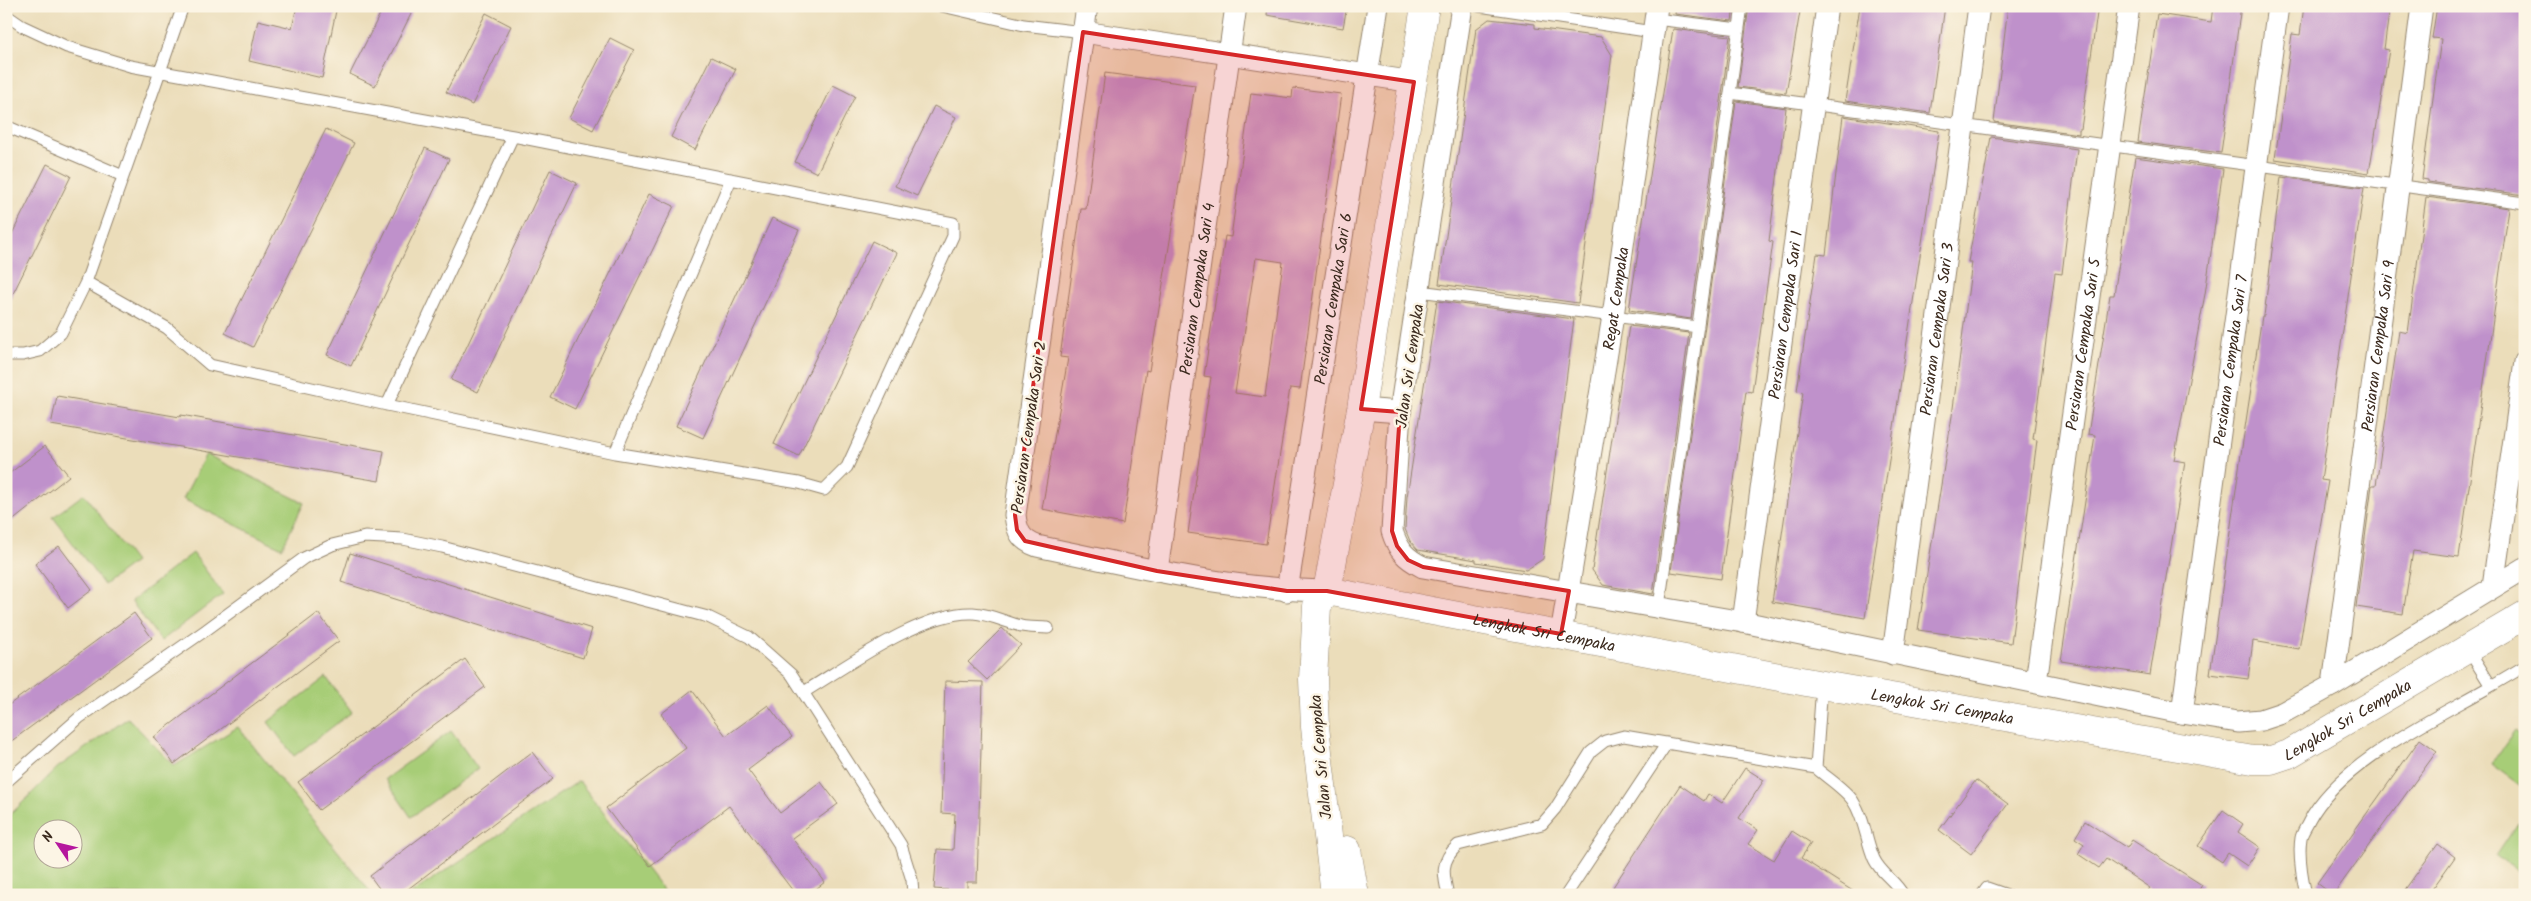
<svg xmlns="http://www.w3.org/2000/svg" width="2531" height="901" font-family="Kalam,sans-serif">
	<rect width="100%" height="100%" fill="#fcf5e5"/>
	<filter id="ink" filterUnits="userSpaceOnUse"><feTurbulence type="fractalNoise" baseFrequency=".02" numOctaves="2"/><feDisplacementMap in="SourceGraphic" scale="10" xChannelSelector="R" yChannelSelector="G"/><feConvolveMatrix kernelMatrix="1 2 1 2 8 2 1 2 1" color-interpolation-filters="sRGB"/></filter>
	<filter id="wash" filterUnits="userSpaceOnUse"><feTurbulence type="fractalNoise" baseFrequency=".0096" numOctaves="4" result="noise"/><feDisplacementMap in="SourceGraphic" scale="20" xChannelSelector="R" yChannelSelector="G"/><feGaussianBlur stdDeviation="1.12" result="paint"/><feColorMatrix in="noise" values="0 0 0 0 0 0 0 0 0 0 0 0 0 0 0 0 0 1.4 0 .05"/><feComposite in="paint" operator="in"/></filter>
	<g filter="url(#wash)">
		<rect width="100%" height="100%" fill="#ebddba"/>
		<path fill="#a7cd77" stroke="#717c4a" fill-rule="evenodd" d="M206 454 304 503 282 548 183 499Z
			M84 494 135 562 104 585 53 517Z
			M193 553 223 594 161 641 131 601Z
			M326 677 352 712 294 756 268 722Z
			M128 718 174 766 238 727 373 895H6V819L57 768ZM72 828V858H42V828Z
			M451 731 478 769 411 817 385 779Z
			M2515 731 2525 738V789L2491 764Z
			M579 781 667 895H409Z
			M2525 813V876L2496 856Z"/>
		<g id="blocks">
			<path fill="#bf91cb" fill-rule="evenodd" d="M297 6H337L322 78 249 61 258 20 292 28Z
				M384 6H415L375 86 350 74Z
				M1268 6H1347L1343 28 1267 15Z
				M1676 6H1734L1732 21 1675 14Z
				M1749 6H1801L1786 93 1738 87Z
				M1860 6H1945L1930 113 1845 101Z
				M2008 6H2098L2081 129H2079V134L1994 122Z
				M2213 6H2241L2221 153 2138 142 2157 14 2211 22Z
				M2304 6H2390L2384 49 2389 50 2369 173 2275 159 2292 34 2300 35Z
				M2437 6H2525V195L2428 182V180L2422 179 2441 39 2432 38Z
				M486 13 511 26 472 105 446 92Z
				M1489 19 1535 24V28L1601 37 1612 55 1578 303 1439 284 1476 29Z
				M1673 29 1730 36 1691 319 1629 310Z
				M610 38 634 50 593 130 569 118Z
				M711 57 736 69 695 150 671 137Z
				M1105 73 1195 85 1149 371 1146 370 1123 524 1042 509 1068 358 1060 357 1081 209H1086Z
				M833 85 855 96 817 173 795 162Z
				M1293 88 1341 94 1300 389 1290 388 1266 544 1188 533 1211 377 1204 376 1225 236 1231 237 1251 93 1292 98ZM1256 258 1283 262 1265 397 1235 393Z
				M1736 101 1786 108 1769 241 1773 242 1752 392 1746 391 1721 579 1671 572Z
				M934 106 956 117 917 196 895 186Z
				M1843 116 1939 131 1865 618 1772 602 1803 392 1797 391 1817 254 1826 255Z
				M326 129 354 143 253 347 225 333Z
				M1991 137 2077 149 2062 274 2055 273 2033 439 2037 440 2011 643 1918 630 1952 416 1972 262H1968Z
				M425 148 449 159 351 366 327 355Z
				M2135 157 2223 169 2205 294 2174 460 2185 462 2150 675 2061 661 2095 435 2088 434 2110 295H2114Z
				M47 164 71 176 6 308V246Z
				M550 170 577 183 478 392 451 380Z
				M2281 177 2364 188 2321 480 2328 481 2299 649 2253 641 2248 679 2210 674 2241 454 2262 316H2264Z
				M649 194 674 206 575 409 550 397Z
				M2426 197 2509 208 2459 557 2413 551 2403 614 2356 607 2372 485H2376L2399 331 2408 333Z
				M772 218 799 230 703 438 676 426Z
				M872 241 897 253 799 456 774 444Z
				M1437 301 1574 319 1543 559 1526 570 1476 562V560L1418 550 1410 541 1405 529 1407 497Z
				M1629 326 1689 333 1653 594 1603 585 1592 570Z
				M57 396 180 417 181 415 384 451 379 481 51 425Z
				M45 446 69 476 6 526V476Z
				M59 546 92 590 68 608 35 564Z
				M350 553 592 629 583 658 341 582Z
				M134 613 152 638 6 745V707Z
				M318 613 339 641 174 764 154 737Z
				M1002 628 1021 645 987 680 968 662Z
				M465 659 485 687 319 810 298 782Z
				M945 681 983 682 977 882H967V895H948V890L934 889 937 849 953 850 955 814 941 813Z
				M692 690 726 736 768 705 792 737 748 770 780 813 821 782 838 804 792 838 825 882 808 895H796L729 806 650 866 606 808 686 748 661 714Z
				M2420 739 2437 751 2333 895 2317 883Z
				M532 752 553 779 400 895H384L370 876Z
				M1745 768 1764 780 1739 818 1758 830 1748 844 1774 860 1792 831 1811 843 1801 858 1859 895H1624L1613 887 1680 785 1704 801 1708 794 1722 803Z
				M1976 780 2008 804 1971 854 1939 830Z
				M2223 810 2243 824 2238 832 2260 847 2247 866 2228 853 2222 862 2198 846Z
				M2085 821 2127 848 2132 840 2202 885 2196 895H2145L2150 888 2106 859 2099 868 2078 854 2084 844 2075 838Z
				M2438 844 2455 857 2428 895H2401Z"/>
		</g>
	</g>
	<g filter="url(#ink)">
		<use href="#blocks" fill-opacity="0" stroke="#93846c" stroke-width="1"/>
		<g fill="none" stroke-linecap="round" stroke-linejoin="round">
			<g stroke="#93846c" stroke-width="13">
				<path id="service" d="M942 6 1024 25 1083 32
					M1479 6 1653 32
					M6 15 22 26 67 47 130 66 513 136 953 223V236L847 467 824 490 799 483 615 453 387 405 210 365 167 328 86 282
					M1655 19 1739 29
					M1730 93 2525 203
					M6 126 123 176
					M1419 291 1698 327
					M6 355H23L40 351 61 333 86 282 183 6
					M387 405 513 136
					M615 453 731 179
					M1659 607 1742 6
					M1822 685 1816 768C1827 778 1845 789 1853 801 1865 819 1866 841 1874 859 1881 874 1896 881 1903 895
					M2491 686 2525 666
					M804 692C847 666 923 611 973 613 990 614 1005 622 1021 626 1029 628 1039 627 1048 628
					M6 782 79 718 206 630 304 558 332 545 365 537 403 539 442 547 708 617 749 637 792 675 901 845 912 880 913 895
					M1448 895C1443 874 1440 861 1458 845L1542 824 1555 809 1591 752 1605 741 1624 736 1816 768
					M1566 895 1667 743
					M1982 895 1987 888 2007 895
					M2306 895C2302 877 2298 856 2301 838 2302 832 2307 826 2309 821 2340 762 2434 719 2491 686L2468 649"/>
			</g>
			<g stroke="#93846c" stroke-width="23">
				<g id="minor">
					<path d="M1087 6 1015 515C1017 532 1021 540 1037 546 1132 566 1230 590 1327 591"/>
					<path d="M1462 6 1400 412 1392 531C1398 550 1405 558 1423 567L1743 622 2182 713 2238 722 2261 720 2282 713 2333 685 2525 568"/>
					<path d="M1083 32 1414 82"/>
					<path d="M1361 409 1400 412"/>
					<path id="s1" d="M1157 571 1236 6"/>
					<path d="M2493 586 2525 362"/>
					<path id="s2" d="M1287 591 1378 6"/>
					<path id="s3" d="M1743 622 1827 6"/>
					<path id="s4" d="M1561 634 1613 316 1657 6"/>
					<path id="s5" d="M1893 654 1979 6"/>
					<path id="s6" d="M2036 682 2129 6"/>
					<path id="s7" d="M2333 685 2422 6"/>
					<path id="s8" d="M2182 713 2278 6"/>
				</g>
			</g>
			<g stroke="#93846c" stroke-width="29">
				<g id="tertiary">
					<path id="s9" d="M1327 591 1822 685 2253 760H2271L2289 754 2525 615"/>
					<path d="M1347 850 1355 895"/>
					<path d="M1335 895 1315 727 1313 679 1317 606 1327 591 1361 409 1425 6"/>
				</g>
			</g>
			<use href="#service" stroke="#fff" stroke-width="11"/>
			<use href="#minor" stroke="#fff" stroke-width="21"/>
			<use href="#tertiary" stroke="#fff" stroke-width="28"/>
		</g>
	</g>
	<path fill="#d62828" fill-opacity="0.2" stroke="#d62828" stroke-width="4" stroke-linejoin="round" d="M1083 32 1414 82 1361 409 1400 412 1392 531 1397 546 1408 560 1423 567 1569 591 1561 634 1327 591H1287L1157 571 1025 541 1017 530 1015 515Z"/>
	<g text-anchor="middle" stroke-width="5" stroke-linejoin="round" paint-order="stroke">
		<g font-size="16" fill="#3b2a1e" stroke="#fcf5e5">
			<text dy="6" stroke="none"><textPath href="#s1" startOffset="285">Persiaran Cempaka Sari 4</textPath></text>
			<text dy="6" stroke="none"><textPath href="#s2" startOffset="296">Persiaran Cempaka Sari 6</textPath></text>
			<text dy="6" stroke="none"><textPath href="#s4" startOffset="340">Regat Cempaka</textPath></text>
			<text dy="6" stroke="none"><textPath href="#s3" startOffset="310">Persiaran Cempaka Sari 1</textPath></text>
			<text dy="6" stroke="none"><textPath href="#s5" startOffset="328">Persiaran Cempaka Sari 3</textPath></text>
			<text dy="6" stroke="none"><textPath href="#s6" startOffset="341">Persiaran Cempaka Sari 5</textPath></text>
			<text dy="6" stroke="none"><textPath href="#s7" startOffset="342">Persiaran Cempaka Sari 9</textPath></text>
			<text dy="6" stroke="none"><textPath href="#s8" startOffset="356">Persiaran Cempaka Sari 7</textPath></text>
			<text transform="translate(1409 366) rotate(-82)" y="6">Jalan Sri Cempaka</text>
			<text transform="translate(1028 427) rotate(-82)" y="6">Persiaran Cempaka Sari 2</text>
			<text dy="6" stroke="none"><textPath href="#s9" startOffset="221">Lengkok Sri Cempaka</textPath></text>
			<text dy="6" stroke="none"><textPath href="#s9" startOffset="626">Lengkok Sri Cempaka</textPath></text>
			<text dy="6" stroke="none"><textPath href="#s9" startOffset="1046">Lengkok Sri Cempaka</textPath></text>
			<text transform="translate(1320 757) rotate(-95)" y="6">Jalan Sri Cempaka</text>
		</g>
	</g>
	<rect width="2531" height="901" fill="none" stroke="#fcf5e5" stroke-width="25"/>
	<g transform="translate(58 844) rotate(305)"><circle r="24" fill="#fcf5e5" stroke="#afa495"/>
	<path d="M0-4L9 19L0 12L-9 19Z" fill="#b5179e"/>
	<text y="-8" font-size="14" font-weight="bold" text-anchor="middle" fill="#3b2a1e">N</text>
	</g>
</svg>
